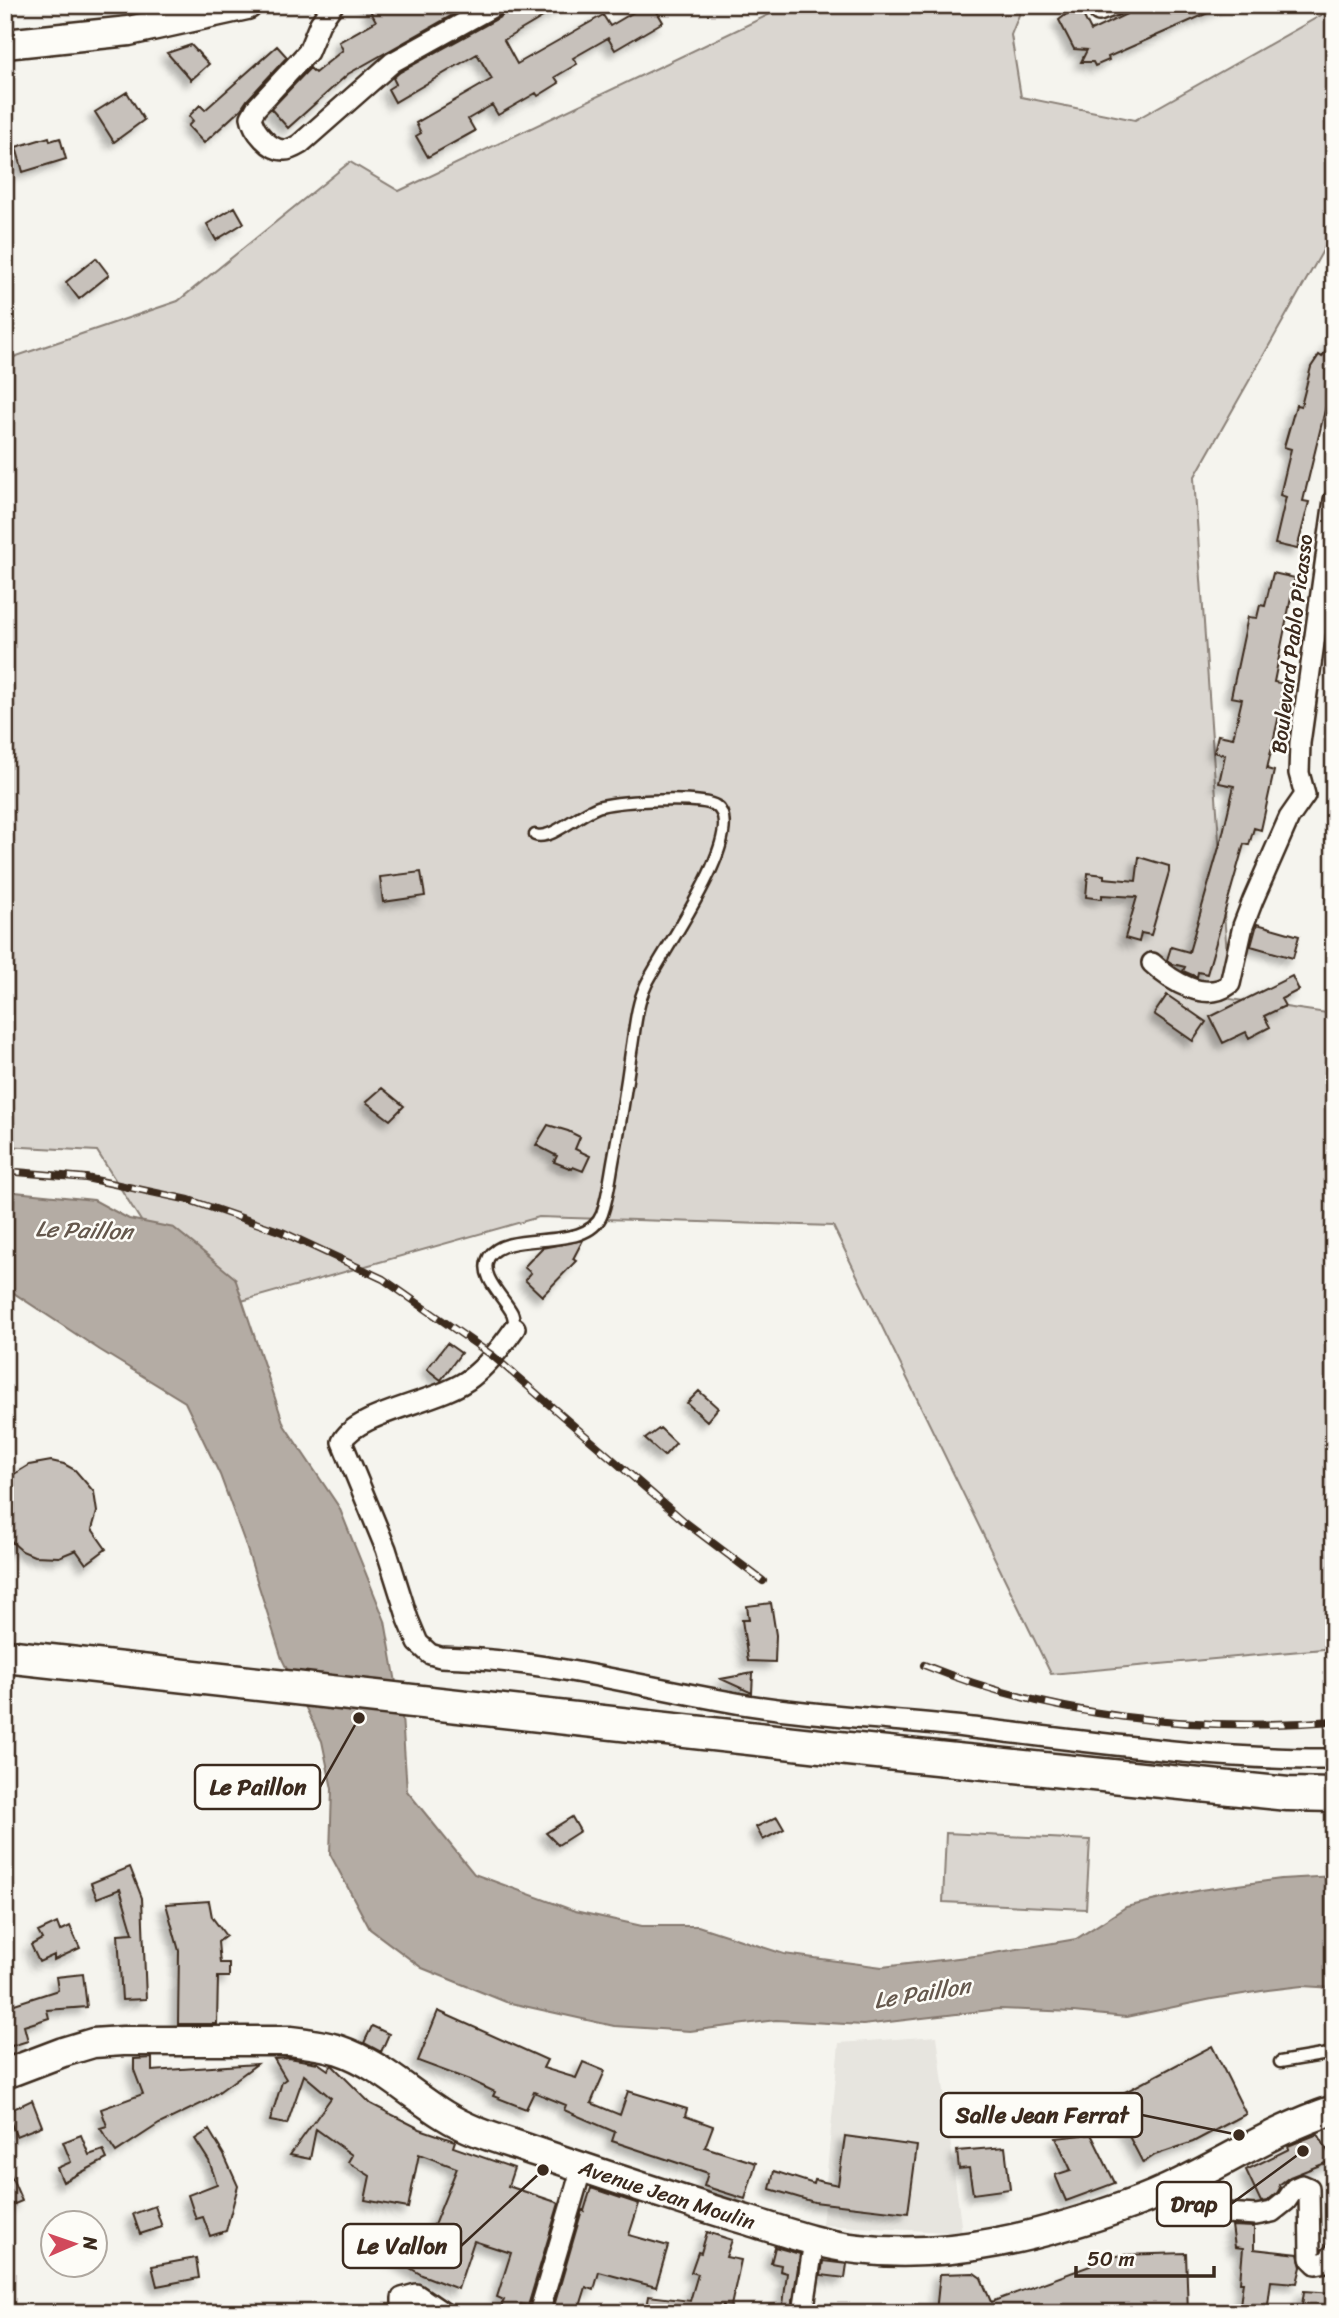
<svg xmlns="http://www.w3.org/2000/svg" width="1339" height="2318" font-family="Sriracha,sans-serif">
	<defs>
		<filter id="shadow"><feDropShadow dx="-6" dy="6" stdDeviation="3.5" flood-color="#0004"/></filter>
	</defs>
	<rect width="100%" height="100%" fill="#f5f4ee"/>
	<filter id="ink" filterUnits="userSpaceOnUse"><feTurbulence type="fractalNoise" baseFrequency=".0143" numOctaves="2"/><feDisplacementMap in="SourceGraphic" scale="14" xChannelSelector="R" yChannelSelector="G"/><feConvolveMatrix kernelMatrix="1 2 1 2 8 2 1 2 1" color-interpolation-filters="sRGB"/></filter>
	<g filter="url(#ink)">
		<path fill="#e7e5df" d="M937 2036 962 2233 822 2225 839 2043Z"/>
		<path fill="#dad6d0" stroke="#8a8077" stroke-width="2" d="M789 5H1023L1011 35 1021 97 1135 120 1334 8V231L1194 478 1230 999 1334 1014V1648L1051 1674 833 1226 539 1217 199 1313 97 1151 5 1146V360L178 301 350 162 399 191Z
			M946 1833 1090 1840 1086 1909 943 1902Z"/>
		<path fill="#b4aca4" stroke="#84786e" stroke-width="2" d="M5 1191 94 1200 129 1219 174 1228 235 1278 284 1425 339 1507 385 1621 402 1716 407 1791 474 1874 575 1911 642 1926H698L784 1954 882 1967 983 1955 1076 1939 1126 1907 1200 1890 1281 1879 1334 1876V1988L1302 1986 1268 1990 1212 1999 1126 2017 1073 2012 999 2009 863 2025 776 2020 690 2031 614 2026 506 2002 422 1968 370 1929 330 1854 332 1789 322 1741 282 1659 245 1543 220 1475 185 1402 100 1350 12 1292 5 1289Z"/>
		<path fill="#c7c1bb" stroke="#3b2a1e" stroke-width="2" filter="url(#shadow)" d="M367 5H406L410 11 420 5H470L348 74 288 128 271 109 310 68 315 73 343 50 339 42 376 21Z
			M508 5H563L504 40 517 64 603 15 610 26 646 5H653L663 22 615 50 608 38 573 58 577 64 555 77 559 83 538 96 536 93 498 115 492 105 468 119 475 131 428 157 416 136 421 133 416 123 492 79 477 54 395 102 388 89 396 84 393 78 400 72 502 16Z
			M1078 5 1091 31 1139 8 1140 10 1151 5H1226L1108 57 1109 60 1095 66 1093 62H1081L1087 50 1074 49 1059 20Z
			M191 45 209 64 191 80 167 53Z
			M277 46 287 57 247 100 241 109 204 143 188 126 193 121 189 116 200 105 205 110Z
			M127 92 144 120 114 142 95 112Z
			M49 137 50 141 60 138 66 159 23 172 16 147Z
			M235 207 244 223 216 240 207 224Z
			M96 258 109 275 79 299 66 282Z
			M1334 337V373L1303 501 1309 502 1297 549 1275 544 1286 497 1280 495 1291 449 1284 447 1296 405 1301 406 1311 367 1319 355 1322 357Z
			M1273 573 1295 578 1274 682 1286 684 1267 769 1274 771 1261 830 1254 828 1249 845 1244 844 1207 974 1198 972 1197 977 1183 971 1185 967 1173 964 1167 960 1171 947 1189 952 1222 837 1234 786 1219 783 1225 755 1214 752 1218 735 1233 738 1242 699 1231 697 1248 617 1257 618 1260 605 1265 606Z
			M1139 857 1169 866V872L1151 935 1141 933 1139 942 1125 938 1137 897 1102 895V899L1086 897 1088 873 1104 875V878L1136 881Z
			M421 872 425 896 383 902 380 877Z
			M1257 924 1299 936 1293 958 1251 946Z
			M1292 976 1299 990 1281 999 1285 1006 1264 1016 1270 1027 1249 1038 1246 1032 1223 1043 1210 1017Z
			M1167 995 1206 1022 1193 1041 1154 1014Z
			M382 1088 404 1106 390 1120 366 1102Z
			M548 1125 568 1131 580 1137 575 1149 590 1156 583 1171 573 1167 572 1169 554 1162 557 1156 536 1145Z
			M583 1240 573 1259 576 1261 542 1296 525 1280 531 1273 524 1267 542 1248Z
			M447 1343 461 1353 441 1380 427 1369Z
			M699 1391 718 1408 707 1421 687 1403Z
			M660 1428 676 1443 664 1456 645 1439Z
			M51 1461 64 1464 75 1470 94 1492 97 1512 92 1529 106 1549 86 1564 76 1550 59 1557 34 1556 22 1551 13 1543 5 1532V1487L11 1476 29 1465Z
			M771 1603 776 1635 775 1662 748 1661 742 1620H749L747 1606Z
			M753 1673 752 1693 721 1679Z
			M572 1817 580 1831 558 1845 546 1833Z
			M777 1817 784 1829 763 1840 756 1827Z
			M130 1867 142 1898 146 1999 122 2000 118 1934 133 1933 120 1889 97 1898 91 1883Z
			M209 1901 212 1917 226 1936 218 1942 220 1963H229V1977H218L217 2024H178L179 1951 166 1904Z
			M57 1923 60 1931 70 1926 80 1948 54 1960V1955L39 1962 31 1945 42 1939 38 1932Z
			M83 1974 87 2007 47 2010 49 2018 24 2026 28 2041 5 2048V2007L58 1990 56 1977Z
			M438 2011 547 2060 543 2068 576 2078 583 2062 605 2071 591 2103 620 2115 628 2091 687 2109 685 2116 713 2126 705 2147 756 2163 745 2199 704 2186 708 2173 612 2141 615 2132 564 2110 566 2105 534 2092 526 2109 493 2096 495 2092 472 2081 418 2061Z
			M372 2026 389 2034 381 2052 364 2043Z
			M1212 2046 1246 2114 1193 2142 1155 2155 1143 2163 1110 2100Z
			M152 2058V2071L257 2064 205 2102 159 2124 116 2152 100 2128 107 2126 101 2109 143 2094 134 2070V2059Z
			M289 2058 318 2063 328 2070 332 2065 371 2104 420 2129 455 2141 453 2147 514 2168 508 2186 559 2203 528 2306 521 2304 519 2313 501 2307 504 2300 497 2297 511 2253 474 2241 458 2289 422 2275 388 2255 402 2231 426 2245 457 2168 419 2154 408 2208 365 2200 370 2176 348 2162 352 2155 316 2129 310 2159 290 2155 331 2098 304 2075 287 2124 270 2121 282 2082 286 2079 274 2059Z
			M32 2100 42 2126 16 2136 7 2112Z
			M209 2130 224 2155 238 2186 226 2231 210 2236 203 2217 196 2219 188 2195 217 2184 209 2161 195 2139Z
			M1091 2134 1115 2183 1066 2201 1055 2175 1071 2170 1056 2138Z
			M1318 2134 1333 2160 1290 2177 1279 2185 1280 2188 1277 2193 1267 2201 1261 2202 1246 2170 1289 2149 1288 2146Z
			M81 2135 89 2155 103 2150 107 2159 63 2182 57 2168 71 2162 63 2142Z
			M845 2136 917 2146 908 2213 814 2202 770 2189 774 2171 814 2184 815 2180 838 2185Z
			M1005 2147 1010 2189 973 2194 969 2168 959 2169 957 2151Z
			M5 2162 22 2201 5 2208Z
			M591 2188 639 2204 629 2235 668 2246 656 2287 599 2272 594 2290 586 2287 578 2313H552L582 2210 584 2211Z
			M155 2206 162 2227 140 2234 133 2214Z
			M1232 2226 1254 2227V2249L1298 2254 1301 2267 1297 2283 1271 2281 1267 2313H1239L1243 2282H1240L1243 2248 1235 2247Z
			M707 2232 732 2240 726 2257 741 2260 731 2306 723 2305 722 2313H646L649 2296 690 2301 698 2274 691 2272 698 2252 701 2253Z
			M775 2247 800 2254 791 2313H782L787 2273 780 2271 781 2265 771 2263Z
			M1186 2253 1188 2313 936 2312 940 2274 974 2273 981 2278 991 2302 1120 2255Z
			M196 2258 199 2278 157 2286 152 2266Z
			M823 2261 847 2264 845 2278 821 2275Z
			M1304 2291 1334 2293V2313H1301Z"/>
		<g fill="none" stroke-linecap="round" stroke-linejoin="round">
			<g stroke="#3b2a1e" stroke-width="15">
				<path id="lane" d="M515 1328C514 1323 514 1317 512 1313 504 1297 478 1276 489 1257 507 1228 587 1254 602 1214 608 1197 610 1179 613 1162 620 1125 626 1089 631 1052 635 1029 636 1006 646 985 659 956 751 830 716 806 701 796 621 801 601 806 581 811 552 841 535 835
					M1280 2062 1334 2053"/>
			</g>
			<g stroke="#3b2a1e" stroke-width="24">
				<path id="street" d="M333 5 320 23 308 52 256 108 251 117C253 130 270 151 285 150 290 150 295 147 300 144L393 62 496 5
					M1099 11 1115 5
					M1152 963C1171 981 1205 1003 1230 984L1243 926 1253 900 1289 818 1305 795 1299 773 1300 743 1334 500
					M515 1328C503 1345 489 1364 472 1377 442 1402 355 1412 342 1442L386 1549 408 1619 418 1643 430 1654 440 1657C545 1659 645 1688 748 1705 820 1716 893 1719 964 1727 1087 1741 1210 1760 1334 1759
					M1195 2175 1211 2202 1226 2213 1256 2215 1272 2212 1286 2201 1295 2188 1302 2185 1309 2188 1310 2258 1316 2264 1326 2262 1334 2253
					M402 2313V2298L416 2294 444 2313
					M539 2313 582 2167
					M803 2313 814 2241"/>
			</g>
			<g stroke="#3b2a1e" stroke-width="33">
				<path id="secondary" d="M5 44 129 31 247 5
					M5 2074 63 2052 93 2043 123 2041H290C307 2043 323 2045 339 2050 378 2063 410 2094 444 2115 466 2129 491 2137 516 2145 594 2171 671 2198 750 2221 785 2232 821 2245 858 2249 950 2260 1045 2235 1131 2204 1202 2179 1262 2133 1334 2110"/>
			</g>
			<g stroke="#3b2a1e" stroke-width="37">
				<path id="primary" d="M5 1656 848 1749 1288 1794 1334 1795"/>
			</g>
			<use href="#lane" stroke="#fdfcf7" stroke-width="10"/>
			<use href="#street" stroke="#fdfcf7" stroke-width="19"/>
			<use href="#secondary" stroke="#fdfcf7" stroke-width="28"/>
			<use href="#primary" stroke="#fdfcf7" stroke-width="32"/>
			<g stroke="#3b2a1e" stroke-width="8">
				<path id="rail" d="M5 1171 86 1178 189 1200 282 1232 383 1279 493 1356 685 1522 763 1581
					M924 1665C1055 1718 1194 1732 1334 1721"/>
			</g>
			<use href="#rail" stroke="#fdfcf7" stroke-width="5" stroke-dasharray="16" stroke-linecap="butt"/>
		</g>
	</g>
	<g text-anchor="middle" stroke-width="5" stroke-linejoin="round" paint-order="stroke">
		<g font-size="21" fill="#3b2a1e" stroke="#fdfcf7">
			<text transform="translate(1292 644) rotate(-83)" y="7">Boulevard Pablo Picasso</text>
			<text transform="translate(667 2195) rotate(18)" y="7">Avenue Jean Moulin</text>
		</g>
		<g font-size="23" font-style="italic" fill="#65584d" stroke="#fdfcf7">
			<text transform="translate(84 1230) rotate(2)" y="8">Le Paillon</text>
			<text transform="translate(922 1993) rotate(-9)" y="8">Le Paillon</text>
		</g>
	</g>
	<path fill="none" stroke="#3b2a1e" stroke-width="2.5" d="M359 1718L320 1787M1239 2135L1142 2115M1303 2151L1231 2204M543 2170L461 2246"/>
	<g fill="#3b2a1e" stroke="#fdfcf7" stroke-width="2.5">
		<circle cx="359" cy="1718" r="7"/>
		<circle cx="1239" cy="2135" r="7"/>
		<circle cx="1303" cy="2151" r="7"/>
		<circle cx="543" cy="2170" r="7"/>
	</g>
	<g fill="#fdfcf7" stroke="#3b2a1e" stroke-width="2.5">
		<rect x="195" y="1765" width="125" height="44" rx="7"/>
		<rect x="941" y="2093" width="201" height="44" rx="7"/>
		<rect x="1157" y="2182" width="74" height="44" rx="7"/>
		<rect x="343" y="2224" width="118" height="44" rx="7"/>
	</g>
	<g font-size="23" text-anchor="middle" font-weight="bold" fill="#3b2a1e">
		<text x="258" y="1795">Le Paillon</text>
		<text x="1042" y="2123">Salle Jean Ferrat</text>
		<text x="1194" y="2212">Drap</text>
		<text x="402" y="2254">Le Vallon</text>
	</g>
	<rect width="1339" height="2318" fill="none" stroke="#fdfcf7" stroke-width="28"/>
	<rect x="14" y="14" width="1311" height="2290" fill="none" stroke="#3b2a1e" stroke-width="2.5" filter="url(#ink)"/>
	<g transform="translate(74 2244) rotate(88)"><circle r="33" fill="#fdfcf7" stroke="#afa8a0" stroke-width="2"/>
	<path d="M0-5L12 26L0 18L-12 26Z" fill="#d1495b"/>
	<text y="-10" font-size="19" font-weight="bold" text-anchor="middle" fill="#3b2a1e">N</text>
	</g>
	<path d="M1076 2266v10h138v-10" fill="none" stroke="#3b2a1e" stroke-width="3.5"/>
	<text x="1087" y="2266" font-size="21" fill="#3b2a1e" stroke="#fdfcf7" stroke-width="5" paint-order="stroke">50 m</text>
</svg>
